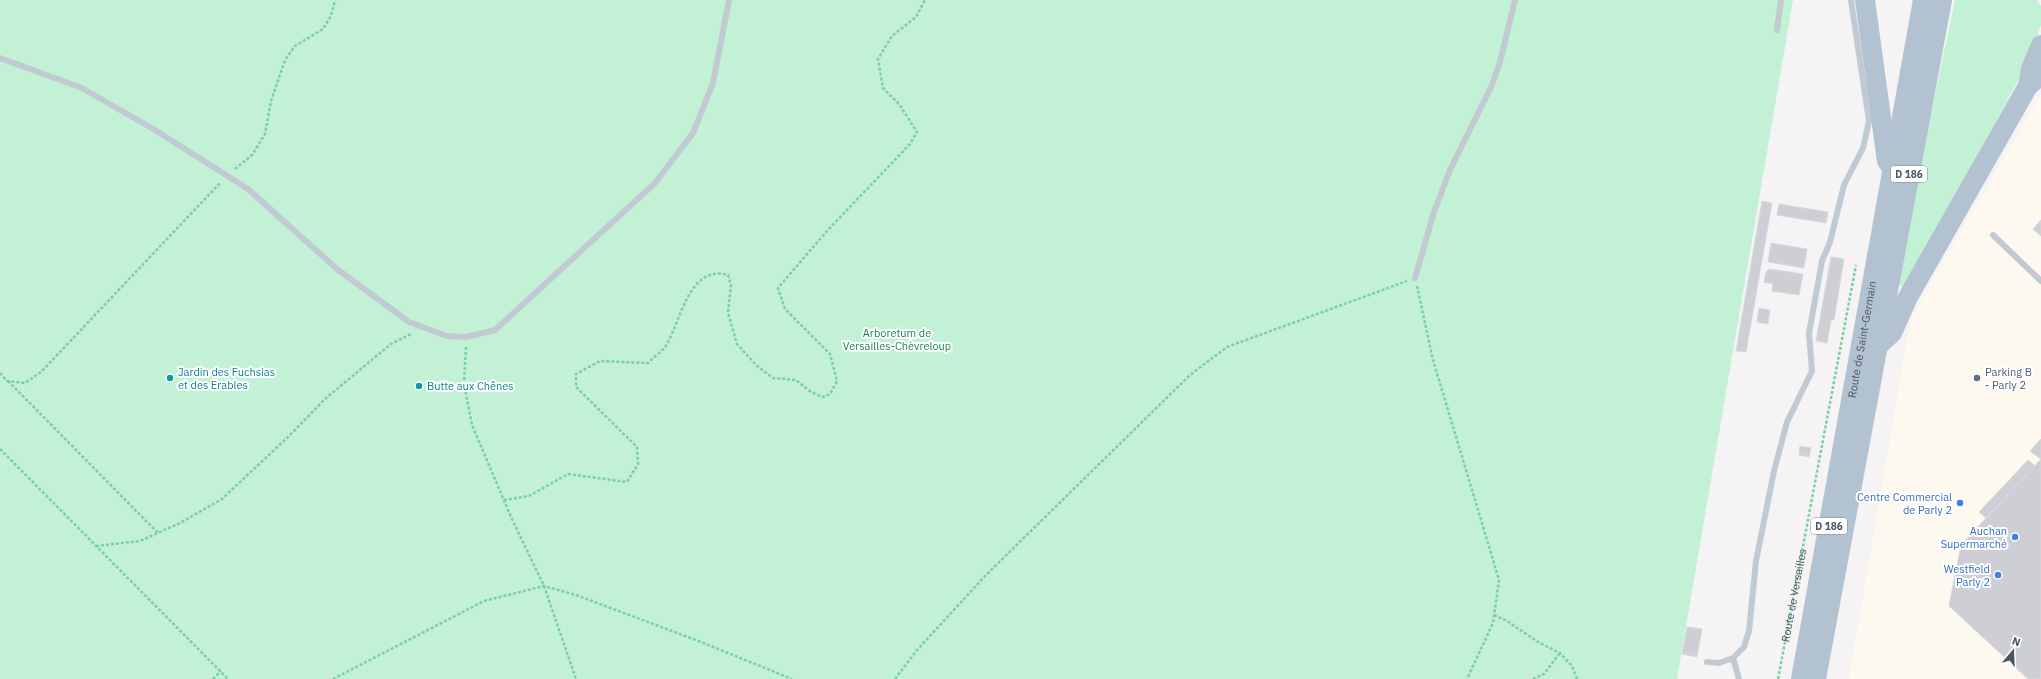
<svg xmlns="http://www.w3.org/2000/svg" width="2041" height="679" font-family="'IBM Plex Sans',sans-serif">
	<rect width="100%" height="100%" fill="#f5f3f3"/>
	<path fill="#fdf9ef" d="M2041 94V679H1849L1909 327 1914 312Z"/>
	<path fill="#c3f1d5" d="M0 0H1793L1677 679H0Z
		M1955 0H2037L2041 6V25L2026 66 1906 288 1895 284Z"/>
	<path fill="#cdcfd5" stroke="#d7d9de" d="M1762 201 1772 203 1746 352 1736 351Z
		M1779 204 1828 212 1826 223 1777 215Z
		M2041 220V236L2033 229Z
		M1771 243 1807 249 1804 268 1768 262Z
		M1831 257 1844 259 1834 320H1831L1827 343 1816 341Z
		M1769 269 1803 274 1799 295 1772 291 1773 284 1764 282 1766 272Z
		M1759 308 1770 310 1768 324 1757 322Z
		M2041 439V459L2030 451Z
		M1800 446 1811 448 1809 457 1799 455Z
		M2041 459V679H2028L1949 606 1961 545Z
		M2028 460 2035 466 1986 518 1979 512Z
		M1687 627 1702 629 1697 657 1682 654Z"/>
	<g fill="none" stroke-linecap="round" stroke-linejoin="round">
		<g stroke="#7ad0a6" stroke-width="2.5" stroke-dasharray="3 2" stroke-linecap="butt">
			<path d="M235 169 252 155 265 134 271 101 285 60 295 46 323 29 331 16 335 0"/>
			<path d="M1417 286 1433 360 1499 580 1493 623 1467 679"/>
			<path d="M466 347 464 384 472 425 511 517 544 586 576 679"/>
			<path d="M0 373 7 381 25 383 41 372 221 182"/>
			<path d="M8 381 158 533"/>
			<path d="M0 449 228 679"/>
			<path d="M504 500 529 496 568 474 627 482 638 464 637 447 576 387V374L600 361 648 363C654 357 663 351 667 344 681 319 690 264 728 275L731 285 728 313 737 344 756 365 773 378 796 380 811 392 823 397 830 394 837 381 830 354 785 309 778 288 826 232 910 144 917 132 899 104 883 88 878 59 892 36 916 17 925 0"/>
			<path d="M96 546 140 541 180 523 222 499 289 436 326 398 391 344 411 334"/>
			<path d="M1494 615 1507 621 1538 642 1560 653 1572 666 1577 679"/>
			<path d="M213 679 221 671"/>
			<path d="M333 679 484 601 544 586 576 595 701 642 792 679"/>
			<path d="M895 679 917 650 986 575 1190 375 1227 347 1407 281"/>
			<path d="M1533 679 1544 674 1560 653"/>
			<path id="s1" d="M1778 679 1856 265"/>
		</g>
		<path stroke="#c1cad2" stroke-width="6" d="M1777 30 1781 0
			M0 58 82 88 155 130 248 189 337 269 409 322 447 336 466 337 495 330 655 183 693 133 713 83 729 0
			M1993 235 2041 281
			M1415 278 1434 212 1450 170 1492 85 1500 62 1515 0
			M1733 658 1739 679
			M1707 662 1719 663 1733 658 1744 647 1749 631 1756 561 1774 471 1787 422 1812 371 1809 333 1822 261 1830 242 1844 185 1863 148 1869 121 1851 0"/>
		<g stroke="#b3c2d1" stroke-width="20">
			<path d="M1865 0 1887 161 1890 165"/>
			<path d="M2028 86 2031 69 2041 45"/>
			<path d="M1878 346 1892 333 1908 297 2028 86 2041 75"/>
			<path id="s2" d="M1801 679 1923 0"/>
			<path d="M1816 679 1942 0"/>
		</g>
	</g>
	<g fill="#0f9aa8" stroke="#fff" stroke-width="1.5">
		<circle cx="170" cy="378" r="4"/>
		<circle cx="419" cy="386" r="4"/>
	</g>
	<circle fill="#5c6f8a" stroke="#fff" stroke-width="1.5" cx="1977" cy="378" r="4"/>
	<g fill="#3f7fe0" stroke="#fff" stroke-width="1.5">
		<circle cx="1960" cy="503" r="4"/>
		<circle cx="2015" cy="537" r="4"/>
		<circle cx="1998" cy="575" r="4"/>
	</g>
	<g text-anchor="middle" stroke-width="4" stroke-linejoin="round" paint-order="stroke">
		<g fill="#fff" stroke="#808990" stroke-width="1">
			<rect x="1891" y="166" width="36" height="16" rx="3"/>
			<rect x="1811" y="518" width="36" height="16" rx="3"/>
		</g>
		<g font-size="10" font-weight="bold" fill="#4a5661">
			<text x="1909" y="178">D 186</text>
			<text x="1829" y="530">D 186</text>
		</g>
		<g font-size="11" fill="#17864f" stroke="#fff">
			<text x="897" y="337">Arboretum de<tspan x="897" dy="13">Versailles-Chèvreloup</tspan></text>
		</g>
		<g font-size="11" fill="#4a5661" stroke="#fff">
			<text dy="4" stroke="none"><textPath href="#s2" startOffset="345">Route de Saint-Germain</textPath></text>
			<text dy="4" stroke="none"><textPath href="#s1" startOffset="85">Route de Versailles</textPath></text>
		</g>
		<g font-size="11" fill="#0d838f" stroke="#fff" text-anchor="start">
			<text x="178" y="376">Jardin des Fuchsias<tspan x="178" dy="13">et des Erables</tspan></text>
			<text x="427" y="390">Butte aux Chênes</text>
		</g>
		<g font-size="11" fill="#4e5e75" stroke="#fff" text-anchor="start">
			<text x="1985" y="376">Parking B<tspan x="1985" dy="13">- Parly 2</tspan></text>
		</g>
		<g font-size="11" fill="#366cbe" stroke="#fff" text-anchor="end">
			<text x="1952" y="501">Centre Commercial<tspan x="1952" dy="13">de Parly 2</tspan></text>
			<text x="2007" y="535">Auchan<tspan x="2007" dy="13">Supermarché</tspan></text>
			<text x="1990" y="573">Westfield<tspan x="1990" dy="13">Parly 2</tspan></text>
		</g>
	</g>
	<g transform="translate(2013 651) rotate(19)" stroke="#ffffff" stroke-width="3" paint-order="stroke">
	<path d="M0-3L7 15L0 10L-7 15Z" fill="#4a5661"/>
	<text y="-6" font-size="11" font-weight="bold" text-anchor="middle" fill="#4a5661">N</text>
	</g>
</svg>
